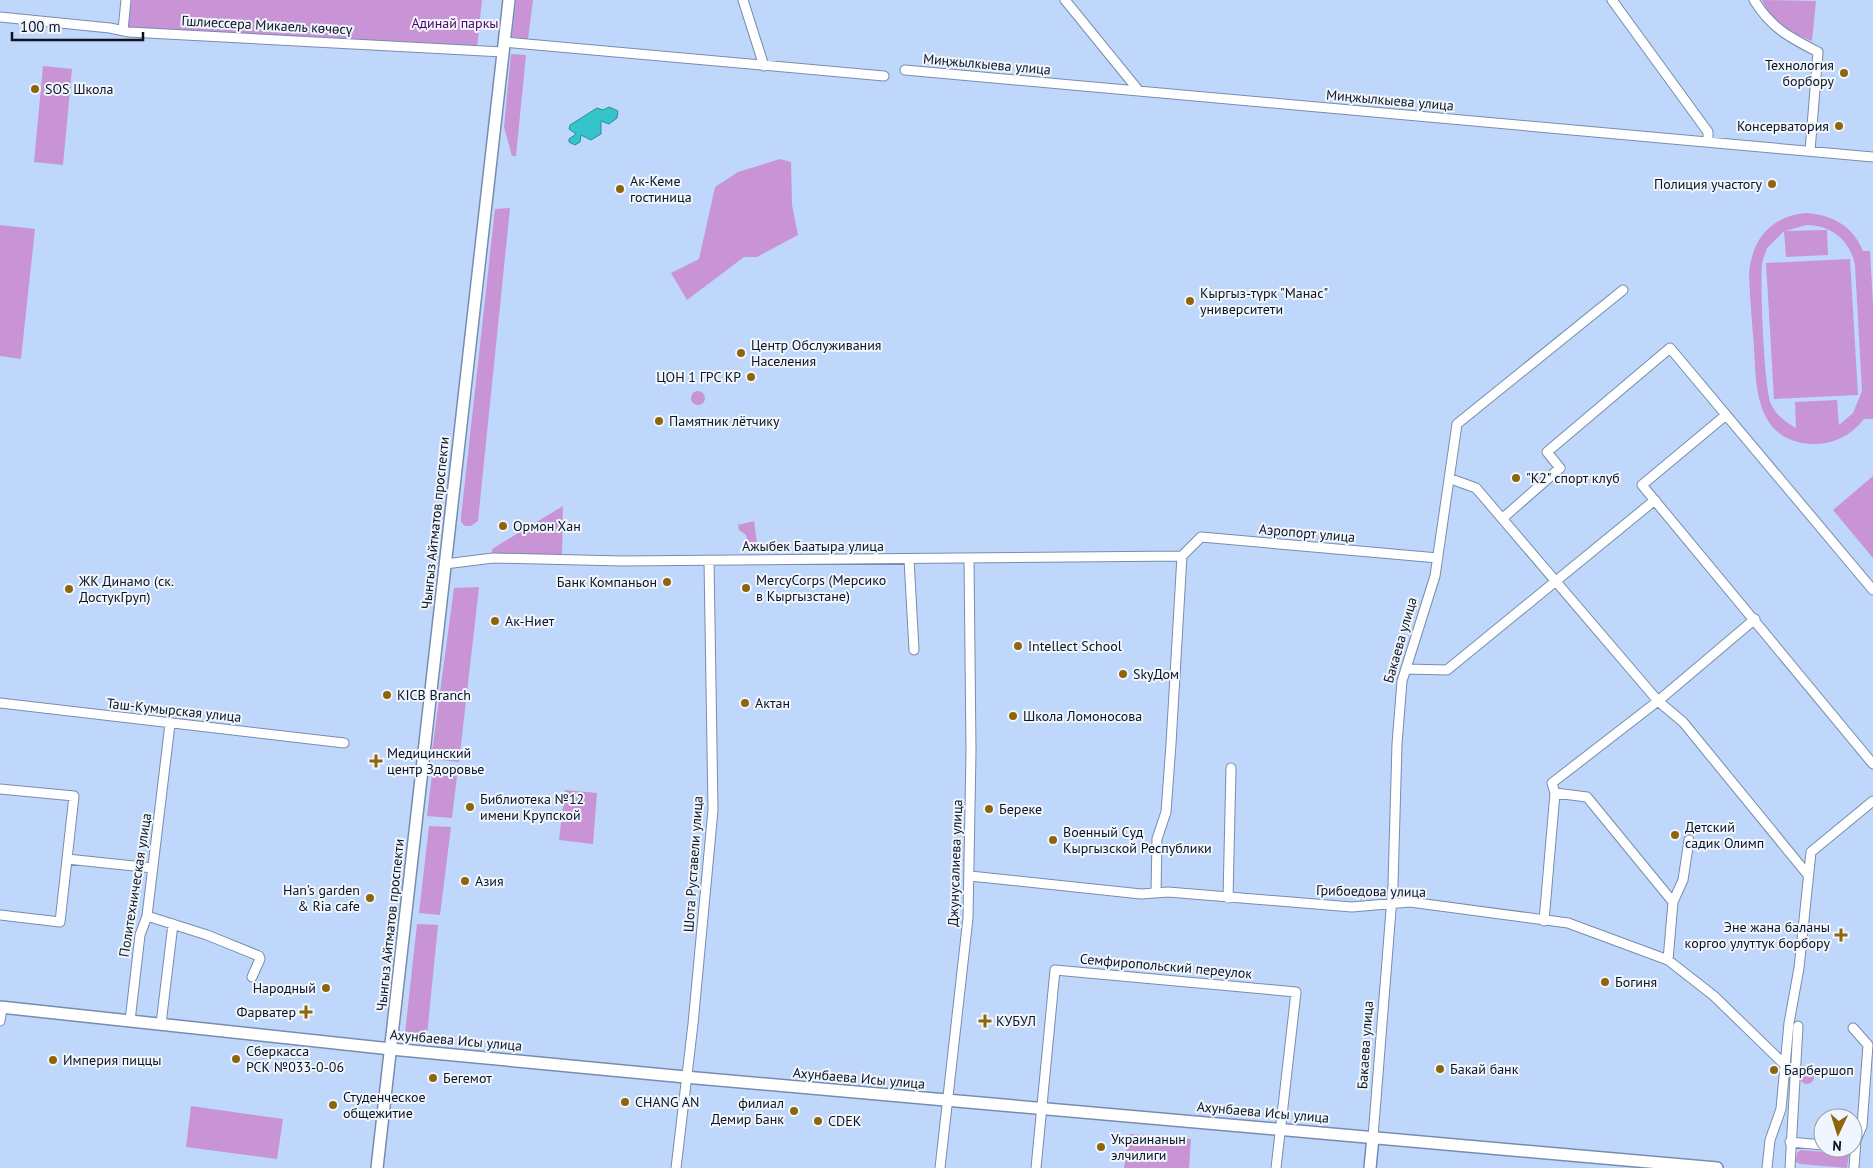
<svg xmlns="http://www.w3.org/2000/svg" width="1873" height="1168" font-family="'PT Sans',sans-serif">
	<rect width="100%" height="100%" fill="#bfd7fb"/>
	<path fill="#c894d6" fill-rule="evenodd" d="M128 0H482L477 48 127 28Z
		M516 0H533L528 39 512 37Z
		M1762 0 1816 1 1812 41C1789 32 1772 23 1762 0Z
		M511 54 526 55 516 156H512L504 127Z
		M43 66 72 69 63 165 34 162Z
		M780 159 791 162 792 205 798 235 757 257H744L687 300 671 273 699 259 715 187 738 172Z
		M510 208 478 521 471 526H465L461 522V517L495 209Z
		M1806 213C1833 215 1853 226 1863 251H1870L1873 304V419H1864C1851 436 1832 445 1811 444 1756 440 1756 389 1754 347 1752 323 1750 299 1749 275 1751 240 1771 216 1806 213ZM1806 225C1831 225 1850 240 1855 265L1862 391 1853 413 1839 425 1837 400 1795 402 1796 428C1785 422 1776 415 1771 404 1764 387 1760 284 1762 263L1767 248 1784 231 1786 257 1828 255 1827 230 1785 231Z
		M0 225 35 229 21 359 0 356Z
		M1850 259 1858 395 1774 399 1766 263Z
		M691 398a7 7 0 1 1 14 0a7 7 0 1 1-14 0Z
		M1873 476V558L1833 510Z
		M563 506 562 556 492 555V549Z
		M754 521 757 543 750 544 745 534 739 530 738 525Z
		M479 587 459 762 431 759 454 588Z
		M432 774 457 776 452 818 427 816Z
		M565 790 597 793 593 844 559 840Z
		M429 826 451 827 440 915 419 913Z
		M417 924 438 925 427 1035 405 1033Z
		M1800 1077a7 7 0 1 1 14 0a7 7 0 1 1-14 0Z
		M191 1106 283 1119 277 1159 186 1147Z
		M1129 1134 1191 1139 1189 1168H1124Z
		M1801 1150 1849 1154 1847 1168 1800 1164 1796 1162 1797 1153Z"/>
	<path fill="#34c4c9" stroke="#288f96" d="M609 107 618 111 617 118 609 124 601 121V134L591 140 581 135 580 142 575 145 569 142V139L576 134 569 129 570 125 597 108 603 110Z"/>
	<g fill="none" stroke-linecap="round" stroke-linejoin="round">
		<g stroke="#778daf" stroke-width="11">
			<path id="minor" d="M743 0 764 66
				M1065 0 1139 91
				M1612 0 1708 132V142
				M1754 0C1771 28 1789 37 1818 52L1810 151
				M0 17 110 28 129 32 503 52
				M123 30 126 0
				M504 42 884 76
				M905 70 1873 157
				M1726 415 1642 485 1873 764
				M1451 479 1476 488 1658 701 1683 722 1808 875
				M1503 518 1560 468 1547 452 1670 348 1873 590
				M1182 556 1201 537 1438 558
				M909 559 914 650
				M445 564 493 558 622 561 1182 556
				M1406 669 1447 670 1655 500
				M0 703 344 743
				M0 789 74 796 67 859 153 868
				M1555 793 1587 797 1673 902 1668 960
				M970 876 1141 894 1168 892 1352 907 1410 902 1568 923 1668 960 1714 996 1785 1065
				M1156 893 1157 839 1166 812 1171 744 1182 556
				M1228 898 1231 768
				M1673 902 1683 880 1689 840
				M0 915 60 922 67 859
				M147 916 207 935 259 956 260 959 252 977
				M1544 921 1555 793 1552 783 1658 701 1755 619
				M0 1021 2 1008
				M130 1021 140 935 147 916 170 724
				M161 1024 173 924
				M1853 1028 1868 1045 1862 1126 1856 1140 1854 1168
				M1373 1137 1393 885 1397 744 1402 681 1435 576 1457 424 1623 290
				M1790 1142 1823 1145
				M676 1168 693 1024 713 810 709 560
				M940 1168 968 918 971 751 969 558
				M1036 1168 1055 970 1296 992 1276 1168
				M1767 1168 1770 1140 1781 1109 1789 1023 1799 968 1811 852 1873 801
				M1790 1168 1798 1026"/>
		</g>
		<g stroke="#778daf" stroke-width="14">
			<path id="major" d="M0 1007 391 1049 696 1078 1717 1168
				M377 1168 509 0
				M1370 1168 1373 1137"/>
		</g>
		<use href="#minor" stroke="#fff" stroke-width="9"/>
		<use href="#major" stroke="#fff" stroke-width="11"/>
	</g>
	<g fill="#8f650c" stroke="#f1f6fe" stroke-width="2">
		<circle cx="1844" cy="73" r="5"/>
		<circle cx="35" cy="89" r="5"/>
		<circle cx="1839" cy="126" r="5"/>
		<circle cx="1772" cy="184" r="5"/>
		<circle cx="620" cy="189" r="5"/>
		<circle cx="1190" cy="301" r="5"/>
		<circle cx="741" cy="353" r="5"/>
		<circle cx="751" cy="377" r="5"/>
		<circle cx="659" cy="421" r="5"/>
		<circle cx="1516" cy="478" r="5"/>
		<circle cx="503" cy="526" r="5"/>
		<circle cx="667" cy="582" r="5"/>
		<circle cx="746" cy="588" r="5"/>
		<circle cx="69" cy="589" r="5"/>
		<circle cx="495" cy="621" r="5"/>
		<circle cx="1018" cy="646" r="5"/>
		<circle cx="1123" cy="674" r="5"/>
		<circle cx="387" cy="695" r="5"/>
		<circle cx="745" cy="703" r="5"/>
		<circle cx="1013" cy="716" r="5"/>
		<path d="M373.5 753.5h5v5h5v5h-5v5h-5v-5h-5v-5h5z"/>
		<circle cx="470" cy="807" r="5"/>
		<circle cx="989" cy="809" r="5"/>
		<circle cx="1675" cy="835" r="5"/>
		<circle cx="1053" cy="840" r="5"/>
		<circle cx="465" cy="881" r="5"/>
		<circle cx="370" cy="898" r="5"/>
		<path d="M1838.5 927.5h5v5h5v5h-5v5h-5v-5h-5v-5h5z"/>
		<circle cx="1605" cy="982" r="5"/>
		<circle cx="326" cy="988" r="5"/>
		<path d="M303.5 1004.5h5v5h5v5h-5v5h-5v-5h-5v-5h5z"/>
		<path d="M982.5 1013.5h5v5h5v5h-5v5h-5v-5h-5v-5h5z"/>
		<circle cx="236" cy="1059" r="5"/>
		<circle cx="53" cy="1060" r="5"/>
		<circle cx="1440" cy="1069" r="5"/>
		<circle cx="1774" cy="1070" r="5"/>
		<circle cx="433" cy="1078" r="5"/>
		<circle cx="625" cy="1102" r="5"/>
		<circle cx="333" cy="1105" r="5"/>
		<circle cx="794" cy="1111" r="5"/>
		<circle cx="818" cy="1121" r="5"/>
		<circle cx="1101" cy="1147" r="5"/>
	</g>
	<g text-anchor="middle" stroke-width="4" stroke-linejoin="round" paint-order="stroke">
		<g font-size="14" fill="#4f055f" stroke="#f1f6fe">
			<text x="455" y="28">Адинай паркы</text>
		</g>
		<g font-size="14" fill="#0b1420" stroke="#f1f6fe">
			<text transform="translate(267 25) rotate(3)" y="5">Гшлиессера Микаель көчөсү</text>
			<text transform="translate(987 64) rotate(5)" y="5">Миңжылкыева улица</text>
			<text transform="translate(1390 100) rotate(5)" y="5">Миңжылкыева улица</text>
			<text transform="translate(435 523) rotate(-84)" y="5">Чынгыз Айтматов проспекти</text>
			<text transform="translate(1307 533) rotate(5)" y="5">Аэропорт улица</text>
			<text x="813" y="551">Ажыбек Баатыра улица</text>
			<text transform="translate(1400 640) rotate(-74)" y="5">Бакаева улица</text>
			<text transform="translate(174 710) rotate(6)" y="5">Таш-Кумырская улица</text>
			<text transform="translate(955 863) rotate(-88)" y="5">Джунусалиева улица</text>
			<text transform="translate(693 864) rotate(-86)" y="5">Шота Руставели улица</text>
			<text transform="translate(135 885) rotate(-81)" y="5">Политехническая улица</text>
			<text transform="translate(1371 891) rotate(1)" y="5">Грибоедова улица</text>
			<text transform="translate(390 925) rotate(-84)" y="5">Чынгыз Айтматов проспекти</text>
			<text transform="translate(1166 966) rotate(5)" y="5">Семфиропольский переулок</text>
			<text transform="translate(456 1040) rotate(5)" y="5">Ахунбаева Исы улица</text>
			<text transform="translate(1365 1045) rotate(-86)" y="5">Бакаева улица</text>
			<text transform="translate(859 1078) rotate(5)" y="5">Ахунбаева Исы улица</text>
			<text transform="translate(1263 1112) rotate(5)" y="5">Ахунбаева Исы улица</text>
		</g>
		<g font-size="14" fill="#0b1420" stroke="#f1f6fe" text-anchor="start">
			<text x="1834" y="70" text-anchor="end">Технология<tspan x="1834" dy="16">борбору</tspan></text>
			<text x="45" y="94">SOS Школа</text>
			<text x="1829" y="131" text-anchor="end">Консерватория</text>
			<text x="630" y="186">Ак-Кеме<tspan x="630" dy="16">гостиница</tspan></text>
			<text x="1762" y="189" text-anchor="end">Полиция участогу</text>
			<text x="1200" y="298">Кыргыз-түрк "Манас"<tspan x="1200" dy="16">университети</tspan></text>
			<text x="751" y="350">Центр Обслуживания<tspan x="751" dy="16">Населения</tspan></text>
			<text x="741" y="382" text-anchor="end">ЦОН 1 ГРС КР</text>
			<text x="669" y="426">Памятник лётчику</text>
			<text x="1526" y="483">"К2" спорт клуб</text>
			<text x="513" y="531">Ормон Хан</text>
			<text x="756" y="585">MercyCorps (Мерсико<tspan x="756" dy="16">в Кыргызстане)</tspan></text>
			<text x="79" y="586">ЖК Динамо (ск.<tspan x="79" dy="16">ДостукГруп)</tspan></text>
			<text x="657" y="587" text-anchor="end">Банк Компаньон</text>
			<text x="505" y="626">Ак-Ниет</text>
			<text x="1028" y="651">Intellect School</text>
			<text x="1133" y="679">SkyДом</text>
			<text x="397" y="700">KICB Branch</text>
			<text x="755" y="708">Актан</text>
			<text x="1023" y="721">Школа Ломоносова</text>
			<text x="387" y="758">Медицинский<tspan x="387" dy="16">центр Здоровье</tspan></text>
			<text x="480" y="804">Библиотека №12<tspan x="480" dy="16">имени Крупской</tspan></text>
			<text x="999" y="814">Береке</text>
			<text x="1685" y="832">Детский<tspan x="1685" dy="16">садик Олимп</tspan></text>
			<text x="1063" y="837">Военный Суд<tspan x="1063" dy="16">Кыргызской Республики</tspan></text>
			<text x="475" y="886">Азия</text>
			<text x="360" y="895" text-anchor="end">Han’s garden<tspan x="360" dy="16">&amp; Ria cafe</tspan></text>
			<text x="1830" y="932" text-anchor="end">Эне жана баланы<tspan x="1830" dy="16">коргоо улуттук борбору</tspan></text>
			<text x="1615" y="987">Богиня</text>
			<text x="316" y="993" text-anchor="end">Народный</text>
			<text x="296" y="1017" text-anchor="end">Фарватер</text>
			<text x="996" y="1026">КУБУЛ</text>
			<text x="246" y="1056">Сберкасса<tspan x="246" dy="16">РСК №033-0-06</tspan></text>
			<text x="63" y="1065">Империя пиццы</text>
			<text x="1450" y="1074">Бакай банк</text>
			<text x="1784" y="1075">Барбершоп</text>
			<text x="443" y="1083">Бегемот</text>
			<text x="343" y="1102">Студенческое<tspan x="343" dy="16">общежитие</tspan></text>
			<text x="635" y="1107">CHANG AN</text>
			<text x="784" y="1108" text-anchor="end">филиал<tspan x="784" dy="16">Демир Банк</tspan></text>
			<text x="828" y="1126">CDEK</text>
			<text x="1111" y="1144">Украинанын<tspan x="1111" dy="16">элчилиги</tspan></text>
		</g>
	</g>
	<g transform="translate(1838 1133) rotate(184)"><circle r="24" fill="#f1f6fe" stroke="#959ca5"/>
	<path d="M0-4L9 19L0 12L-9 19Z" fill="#8f650c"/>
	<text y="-8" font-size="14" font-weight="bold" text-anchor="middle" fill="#0b1420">N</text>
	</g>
	<path d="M12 32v8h131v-8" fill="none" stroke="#0b1420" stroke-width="2.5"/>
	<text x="20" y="32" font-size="15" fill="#0b1420" stroke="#f1f6fe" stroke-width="4" paint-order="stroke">100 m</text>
</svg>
